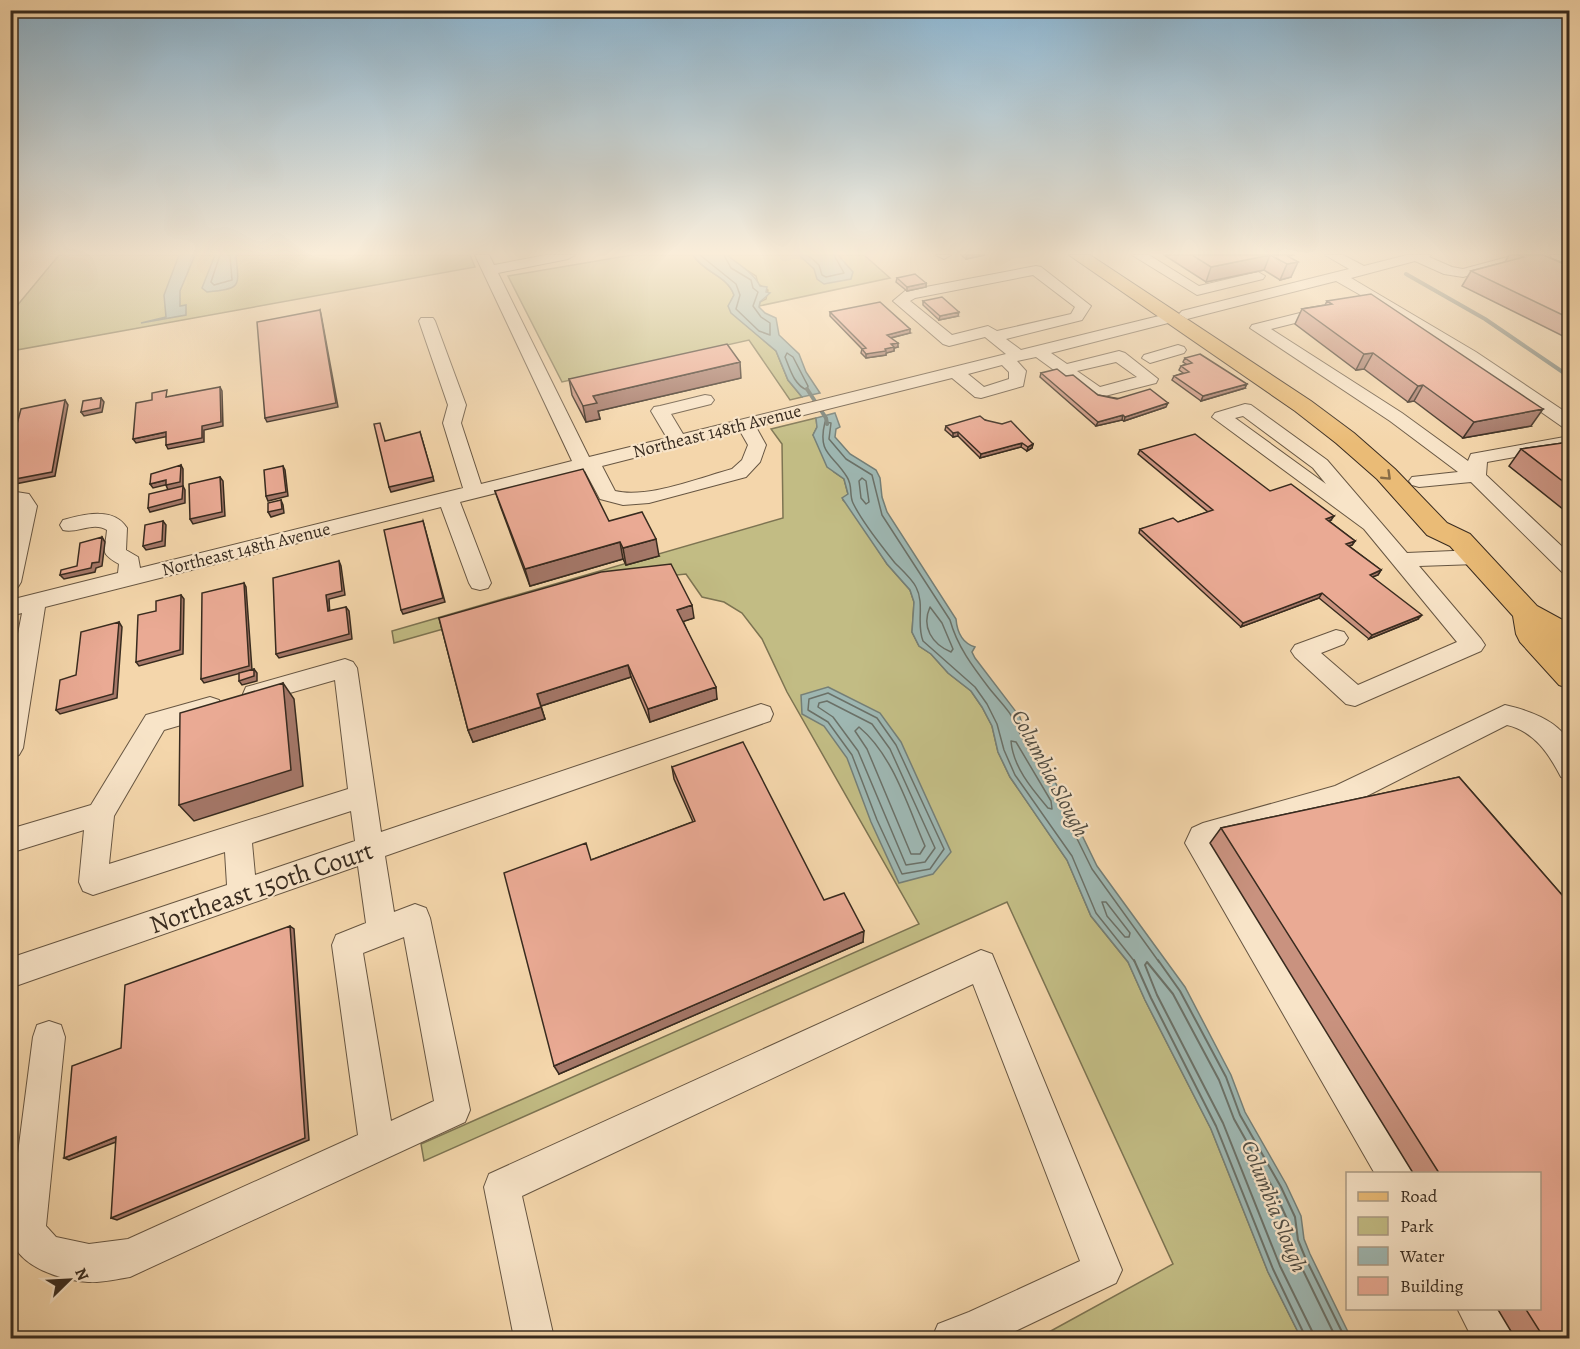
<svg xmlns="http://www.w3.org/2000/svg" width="1580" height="1349" font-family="Alegreya,serif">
	<rect width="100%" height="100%" fill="#f4d6ab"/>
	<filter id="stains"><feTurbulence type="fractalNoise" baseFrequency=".00333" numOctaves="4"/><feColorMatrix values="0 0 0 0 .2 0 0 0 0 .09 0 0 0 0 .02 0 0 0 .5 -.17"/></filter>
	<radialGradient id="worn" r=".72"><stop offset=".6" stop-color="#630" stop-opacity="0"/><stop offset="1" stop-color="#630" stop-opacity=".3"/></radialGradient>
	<path fill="#c2bc84" stroke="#7d7452" stroke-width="1.5" d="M59 255H470L475 267 11 351V313Z
		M632 255H693C704 273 727 275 734 295L731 301V312L776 351 788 380 802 397 790 400 749 340 562 382 508 276Z
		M727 255H864L890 278 759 306 760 302 766 299 768 290 758 284 756 276 735 263Z
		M816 418 817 427 813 435 834 472 844 479 848 494 843 500 852 509 887 564 910 590 914 602 912 632 919 646 931 654 948 673 971 691 982 707 992 726 998 752 1010 777 1067 860 1091 916 1128 962 1145 1000 1211 1129 1268 1272 1301 1338H1038L1173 1264 1007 902 424 1161 421 1144 919 924 787 692 762 639 742 613 724 602 702 597 686 574 608 582 394 643 392 631 783 518 782 444 771 429Z"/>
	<path fill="#9eb7b2" stroke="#757f77" stroke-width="1.5" d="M179 255H195L180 291V306L186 305V315L141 323 166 317 164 295Z
		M215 255H236C239 288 242 288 207 292L202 288Z
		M693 255H727C739 265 754 273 760 286L767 287 766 292 770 293 760 302 759 307 765 313 776 318 779 335 799 354 806 372 820 393 802 397 788 380 776 351 731 313 728 306 734 295C727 275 704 273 693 255Z
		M799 255H838L853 272 851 279 824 284 817 279 814 269Z
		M835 413 840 427 836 429 835 437 850 454 876 470 880 478 882 497 887 512 956 619C957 631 962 643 975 647L972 652 975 658 1020 717 1023 727 1062 794 1097 866 1185 987 1231 1075 1245 1112 1286 1184 1301 1216 1304 1239 1310 1254 1351 1338H1301L1268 1272 1211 1129 1145 1000 1128 962 1091 916 1067 860 1010 777 998 752 992 726 982 707 971 691 948 673 931 654 919 646 912 632 914 602 910 590 887 564 842 498 848 494 844 479 827 467 813 435 817 427 816 418Z
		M828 687 880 713 901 742 951 852 933 874 899 883 871 822 847 758 824 726 802 714 801 695Z"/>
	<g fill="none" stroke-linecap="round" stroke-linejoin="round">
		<path stroke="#6b7168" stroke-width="1.5" d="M220 255 211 282 214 285 232 280 230 255
			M700 255 736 284 740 295 736 309 759 331 770 335V323L761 317 753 306 758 292 753 288 751 280 731 268 724 255
			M808 255 819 265 822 275 826 277 844 273 834 255
			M787 353 793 357 808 386 807 390C794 385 790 369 785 357Z
			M862 478 866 481 869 502 866 504 861 498 859 481Z
			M930 607 942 623 953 649 951 652C932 644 921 627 930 607Z
			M828 693 877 718 896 745 944 849 930 869 902 874 877 820 852 755 828 722 808 710 809 699Z
			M827 701 872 724 890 749 935 848 925 862 906 865 858 751 833 717 818 707 819 703Z
			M859 727C893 755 908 807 925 846L920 854H911L867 749 855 731Z
			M1011 741 1016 742 1051 801 1052 809 1048 808C1032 789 1013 767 1011 741Z
			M1102 902H1106L1130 933 1129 937H1125L1107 916Z
			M1135 962 1096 913 1072 856 1015 775 1004 750 997 724 987 704 975 687 923 641C916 624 925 604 916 587 912 579 902 570 895 563 881 545 863 524 853 503 849 495 853 486 847 477 833 454 817 454 825 422L831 423 829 439 846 459 872 475 882 515 950 620C957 646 973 667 989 688 1000 702 1013 713 1018 730L1057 798 1092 869 1159 962"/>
		<path stroke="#6b7168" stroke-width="2" d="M1134 960 1151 998 1216 1126 1273 1269 1306 1338
			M1158 960 1180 991 1226 1077 1240 1115 1281 1187 1295 1217 1298 1240 1305 1257 1345 1338
			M1313 1338 1312 1331 1280 1266 1223 1123 1157 995 1145 965 1147 962 1173 994 1219 1080 1234 1119 1274 1190 1287 1219 1291 1241 1298 1260 1336 1338"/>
		<path stroke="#757f77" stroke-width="4" d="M1406 274 1485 319 1570 377
			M807 389 826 418 827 424"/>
		<g stroke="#675642" stroke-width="2">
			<path id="minor" d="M475 255H489L494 265 546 255H575L568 259 498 273 589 457 667 438 651 411 654 407 660 406 705 395 711 396 714 400 711 404 671 414 683 434 1006 354 985 337 949 346 943 344 893 301 905 291 910 290 1036 266 1041 267 1091 306 1082 320 1006 339 1021 350 1171 313 1179 318 1176 321 1051 353 1067 364 1119 351 1125 353 1158 379 1156 383 1097 398 1091 397 1036 357 1017 361 1026 371 1023 386 981 398 975 397 952 378 756 427 766 445 760 462 746 477 649 503 623 505 600 499 585 471 460 502 491 583 488 588 480 590 472 588 469 583 441 507 45 607 23 748 19 755 10 758V675L22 613 10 616V600L118 573 119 564C99 552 105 553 107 530 93 521 77 534 63 530L60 525 63 520C83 515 113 506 127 528L126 550 138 557 140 568 463 488 443 423 448 405 419 321 421 318H433L435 321 466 405 461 423 481 484 572 461ZM1033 275 1075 307 1071 314 997 331 988 326 952 335 910 301 915 298ZM1116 362 1137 377 1100 387 1077 371ZM1002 365 1009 372V379L984 387 968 374ZM740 431 748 445 742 460 732 469C699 478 647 499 615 491L602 466Z
				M936 255H951L944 259Z
				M1132 255H1149L1199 286 1258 272 1265 276 1263 279 1197 295Z
				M1325 255H1343L1364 266 1407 255H1431L1429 257 1452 267 1463 269 1515 255H1538L1536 258 1463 277 1444 274 1415 261 1351 278 1476 352 1570 415V429L1564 428 1464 358 1375 303 1271 329 1402 413 1468 461 1471 454 1570 436V447L1487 462 1486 475 1570 554V574L1562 572 1471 482 1419 487 1412 485 1409 481 1412 477 1458 472 1390 421 1250 328 1252 325 1364 297 1336 281 1187 319 1179 314 1182 311 1349 269Z
				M1550 255H1570V264L1552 258Z
				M1178 345 1184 347 1186 350 1184 353 1150 363 1142 358 1144 355Z
				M1245 404 1251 405 1327 460 1407 553 1476 550 1483 552 1487 557 1483 562 1476 564 1419 566 1481 639 1485 645 1481 651 1355 706 1346 704 1295 657 1291 651 1295 645 1336 630 1344 632 1348 638 1344 644 1321 653 1358 685 1457 642 1364 529 1212 417 1215 413ZM1243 416 1313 468 1326 484 1235 418Z
				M10 491 29 494 37 506 21 582 18 587 10 589V534L17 506 10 503Z
				M345 659 353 662 357 668 381 832 761 704 770 707 773 714 770 721 385 856 394 912 415 904 426 908 430 918 470 1110 465 1122 130 1277C117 1279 101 1283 88 1282 62 1280 19 1268 11 1238 9 1231 10 1222 10 1215L33 1037 37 1025 49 1021 61 1025 65 1037 46 1226 56 1237 89 1244 128 1239 358 1135 332 945 336 935 366 923 358 866 10 988V958L227 885 225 852 93 895 83 891 79 882 84 830 10 853V829L91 805 146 715 210 697 219 700 222 707 219 714 164 730 114 816 109 864 348 789 335 680 255 703 246 701 243 694 246 687ZM351 811 355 841 255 875 252 843ZM404 937 434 1101 391 1121 363 953Z
				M1505 705C1527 710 1558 720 1569 742 1573 751 1570 770 1570 780L1561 777C1549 754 1534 731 1507 725L1351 804 1214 845 1408 1161 1413 1174H1375L1185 843 1192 828 1203 823 1335 786Z
				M981 950 992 954 1122 1270 1116 1283 1001 1338H932L938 1324 969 1312 1080 1261 973 984 522 1196 554 1338H514L484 1187 489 1174Z
				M1457 1308H1499L1514 1338H1472Z"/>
		</g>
		<g stroke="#382b1f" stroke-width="2">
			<path id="major" d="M1069 255H1090L1311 401 1354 433 1395 469 1447 523 1470 534 1537 606 1570 624V654L1567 653 1570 656V689L1559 685 1520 642 1516 634 1513 616 1450 546 1427 535 1377 479 1336 443 1295 411Z"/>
		</g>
		<use href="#minor" fill="#f8e4c8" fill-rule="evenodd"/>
		<use href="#major" fill="#eabb76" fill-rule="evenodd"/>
	</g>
	<path fill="#c9927f" stroke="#382b1f" stroke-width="1.5" d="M961 255H985L966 259Z
		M1164 255H1295L1288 256 1291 277 1280 280 1264 270 1206 282Z
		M1509 255H1543L1569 266V339L1462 286 1471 271 1505 262Z
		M897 278 926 283V287L907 291 896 282Z
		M923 301 958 316 939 320 923 305Z
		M1327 301 1531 426 1463 438 1414 401 1408 402 1364 369 1356 370 1295 324 1302 309 1325 305Z
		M830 312 910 333 891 338 898 347 894 348V351L886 353V355L866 358 861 353 862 349 830 316Z
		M1185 358 1245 388 1201 401 1172 380 1174 376 1183 373 1179 370 1181 366 1186 364 1183 362Z
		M1041 373 1066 376 1098 395 1166 407 1124 421 1122 420 1096 426 1040 377Z
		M741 378 598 411 600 419 586 422 572 395 569 379Z
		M985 420 1033 444 1032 448 1027 451 1021 447 980 458 958 436 953 437 945 430 946 426Z
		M1569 442V514L1509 466 1521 449Z
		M1140 450 1270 491 1331 520 1329 521 1355 541 1352 545 1349 546 1381 570 1378 575 1372 577 1418 619 1369 639 1319 598 1241 627 1139 533 1140 529 1178 522 1208 512 1138 454Z
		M495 491 609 521 659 556 626 565 623 559 530 586 501 508Z
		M439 618H694L683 621 717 699 650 722 631 677 541 706 545 719 473 742 468 730Z
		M672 767 824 900 863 942 559 1074 591 860 693 822 674 779Z
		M1459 777 1569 903V1338H1515L1497 1308H1539V1173H1413L1210 843 1221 828Z"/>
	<path fill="#a47768" stroke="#382b1f" stroke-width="1.5" d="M967 255H985L966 259Z
		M1270 255 1264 270 1206 282 1211 267Z
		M1298 262 1291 277 1280 280 1287 264Z
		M926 283V287L907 291V287Z
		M320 310 321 314 338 407 267 422 265 418Z
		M959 312 958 316 939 320 940 316Z
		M910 329V333L886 339 887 335Z
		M898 343V347L894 348V351L886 353V355L866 358V354L885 349 891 344Z
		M1373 353 1364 369 1356 370 1364 354Z
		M740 362 741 378 598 411 600 419 586 422 583 406 593 396Z
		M1247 384 1245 388 1201 401 1203 396Z
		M1423 385 1414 401 1408 402 1418 386Z
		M220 387 222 391 223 426 204 430V442L168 449 166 445Z
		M101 398 104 402 102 412 84 416 81 412Z
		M65 400 68 405 55 476 10 485V480Z
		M1168 403 1166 407 1124 421 1125 417Z
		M1543 409 1531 426 1463 438 1474 422Z
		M1123 415 1122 420 1096 426 1098 422Z
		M166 432 169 436 136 443 133 439Z
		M420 432 434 481 391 492 389 487Z
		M958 432V436L953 437V433Z
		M1022 443 1021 447 980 458 981 454Z
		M1033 444 1032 448 1027 451 1028 447Z
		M181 465 183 469V486L185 490V503L150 512 148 508 168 490 166 485Z
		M283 466 285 470 288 496 268 501 266 496Z
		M220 477 223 481 225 516 193 524 190 519Z
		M166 480 169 484 153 488 150 484Z
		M281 500 283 505 284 513 271 517 268 512Z
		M1334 516 1331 520 1323 523 1326 519Z
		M163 521 166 525 165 546 146 550 143 546Z
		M423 521 445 602 403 614 401 610Z
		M102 537 105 542 102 566 96 568 95 572 64 579 60 575 92 563Z
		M656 539 659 556 626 565 623 548Z
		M1355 541 1352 545 1344 548 1346 544Z
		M620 542 623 559 530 586 525 569Z
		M339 561 341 566 345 595 329 599 330 616 328 611 326 595Z
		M1381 570 1378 575 1367 579 1370 575Z
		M244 583 246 587 252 670 204 683 201 679Z
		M1322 593 1319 598 1241 627 1243 623Z
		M181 595 184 599 183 654 139 666 136 662Z
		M692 605 694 618 679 623 677 610Z
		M346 607 349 611 352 639 279 658 276 654Z
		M1422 615 1418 619 1369 639 1372 635Z
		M119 622 122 627 117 698 60 714 56 710Z
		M628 665 631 677 541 706 537 694Z
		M254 669 257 673V681L242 685 239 681Z
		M283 683 294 699 303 786 194 821 179 805Z
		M716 687 717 699 650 722 648 709Z
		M541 707 545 719 473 742 468 730Z
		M290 926 294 929 309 1140 117 1220 111 1218Z
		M864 931 863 942 559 1074 554 1066Z
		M116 1137 121 1140 69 1160 64 1158Z"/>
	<path fill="#eaaa94" stroke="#382b1f" stroke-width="1.5" d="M1192 255H1286L1298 262 1287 264 1270 255 1211 267Z
		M1519 255H1543L1569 266V318L1471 271 1524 257Z
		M915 274 926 283 907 287 897 278Z
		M1371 294 1543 409 1474 422 1423 385 1418 386 1373 353 1364 354 1302 309 1332 304 1327 301Z
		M942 297 959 312 940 316 923 301Z
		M880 302 910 329 887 335 898 343 891 344 894 347 885 349 886 351 866 354 862 349 866 348 830 312Z
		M320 310 336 403 265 418 257 322Z
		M727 344 740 362 593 396 597 403 583 406 569 379Z
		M1200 354 1247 384 1203 396 1174 376 1189 372 1181 366 1192 363 1185 358Z
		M1057 369 1066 376 1073 375 1098 395 1117 399 1150 389 1168 403 1125 417 1123 415 1098 422 1041 373Z
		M220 387 221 422 202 426V438L166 445V432L133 439 136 403 152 400V393L167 390 166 397Z
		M101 398 100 408 81 412 83 401Z
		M65 400 52 472 10 480V450L21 409Z
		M980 416 985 420 1002 424 1011 421 1033 444 1028 447 1022 443 981 454 958 432 953 433 946 426Z
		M380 423 385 441 420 432 433 477 389 487 374 424Z
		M1195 434 1270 491 1291 484 1334 516 1326 519 1355 541 1346 544 1381 570 1370 575 1422 615 1372 635 1322 593 1243 623 1140 529 1173 518 1178 522 1213 510 1140 450Z
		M1569 442V486L1521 449Z
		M181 465 180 482 166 485V480L150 484 151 474Z
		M283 466 286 492 266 496 264 470Z
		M583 469 609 521 642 512 656 539 623 548 620 542 525 569 495 491Z
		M220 477 222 512 190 519 189 484Z
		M183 486 182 499 148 508 149 494Z
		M281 500 282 509 268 512V503Z
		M163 521 162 541 143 546 145 525Z
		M423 521 443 598 401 610 384 530Z
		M102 537 99 562 92 563 91 568 60 575 61 570 77 566 80 543Z
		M339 561 342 591 326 595 328 611 346 607 349 634 276 654 273 578Z
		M671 564 692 605 677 610 716 687 648 709 628 665 537 694 541 707 468 730 439 618 601 572Z
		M244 583 249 666 201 679 202 593Z
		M181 595 180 650 136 662 138 615 156 611V601Z
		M119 622 113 694 56 710 60 680 76 675 81 632Z
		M254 669V676L239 681V673Z
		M283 683 291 770 179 805 180 713Z
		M743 742 824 900 844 893 864 931 554 1066 504 873 586 843 591 860 695 821 672 767Z
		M1459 777 1569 903V1338H1544L1525 1308H1539V1173H1439L1221 828Z
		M290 926 305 1138 111 1218 116 1137 64 1158 72 1066 121 1048 125 985Z"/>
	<defs><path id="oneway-chevron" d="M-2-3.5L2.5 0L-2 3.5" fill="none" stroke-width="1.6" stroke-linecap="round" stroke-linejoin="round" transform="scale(1.5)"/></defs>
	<use stroke="#886c46" href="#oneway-chevron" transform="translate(1387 476) rotate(44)"/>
	<linearGradient id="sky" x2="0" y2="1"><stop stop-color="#8ab5d2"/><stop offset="0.57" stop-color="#faedd9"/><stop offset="1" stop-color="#faedd9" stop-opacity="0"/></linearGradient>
	<rect width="1580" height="444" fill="url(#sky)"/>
	<g text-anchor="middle" stroke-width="4.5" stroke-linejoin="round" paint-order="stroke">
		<g font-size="18" fill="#382b1f" stroke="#f8e4c8">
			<text transform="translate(717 431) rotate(-14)" y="6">Northeast 148th Avenue</text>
			<text transform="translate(246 549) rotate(-14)" y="6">Northeast 148th Avenue</text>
		</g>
		<g font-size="22" font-style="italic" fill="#524e44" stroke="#f8e4c8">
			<text transform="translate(1051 773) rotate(62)" y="8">Columbia Slough</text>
			<text transform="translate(1275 1206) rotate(68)" y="8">Columbia Slough</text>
		</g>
		<g font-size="26" fill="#382b1f" stroke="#f8e4c8">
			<text transform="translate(261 887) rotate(-19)" y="9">Northeast 150th Court</text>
		</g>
	</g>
	<rect width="1580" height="1349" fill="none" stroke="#f4d6ab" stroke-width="36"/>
	<rect x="12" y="12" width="1556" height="1325" fill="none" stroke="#382b1f" stroke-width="3"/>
	<rect x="18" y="18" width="1544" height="1313" fill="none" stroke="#382b1f" stroke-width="1.5"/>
	<rect x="1346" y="1172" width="195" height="138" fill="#f8e4c8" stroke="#ab9a84" stroke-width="1.5"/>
	<rect x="1358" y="1192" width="30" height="9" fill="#eabb76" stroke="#ab9a84" stroke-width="1.5"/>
	<text x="1400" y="1202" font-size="18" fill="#382b1f">Road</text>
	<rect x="1358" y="1217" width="30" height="18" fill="#c2bc84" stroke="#ab9a84" stroke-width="1.5"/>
	<text x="1400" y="1232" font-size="18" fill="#382b1f">Park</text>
	<rect x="1358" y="1247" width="30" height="18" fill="#9eb7b2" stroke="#ab9a84" stroke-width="1.5"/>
	<text x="1400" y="1262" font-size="18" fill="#382b1f">Water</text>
	<rect x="1358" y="1277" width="30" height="18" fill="#eaaa94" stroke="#ab9a84" stroke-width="1.5"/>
	<text x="1400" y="1292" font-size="18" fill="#382b1f">Building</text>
	<g transform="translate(69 1280) rotate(66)" stroke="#f8e4c8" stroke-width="4.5" paint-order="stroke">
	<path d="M0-4.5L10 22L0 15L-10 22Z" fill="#382b1f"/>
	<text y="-9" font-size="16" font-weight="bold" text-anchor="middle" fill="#382b1f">N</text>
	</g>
	<rect width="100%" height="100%" filter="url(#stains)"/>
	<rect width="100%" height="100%" fill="url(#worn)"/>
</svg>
